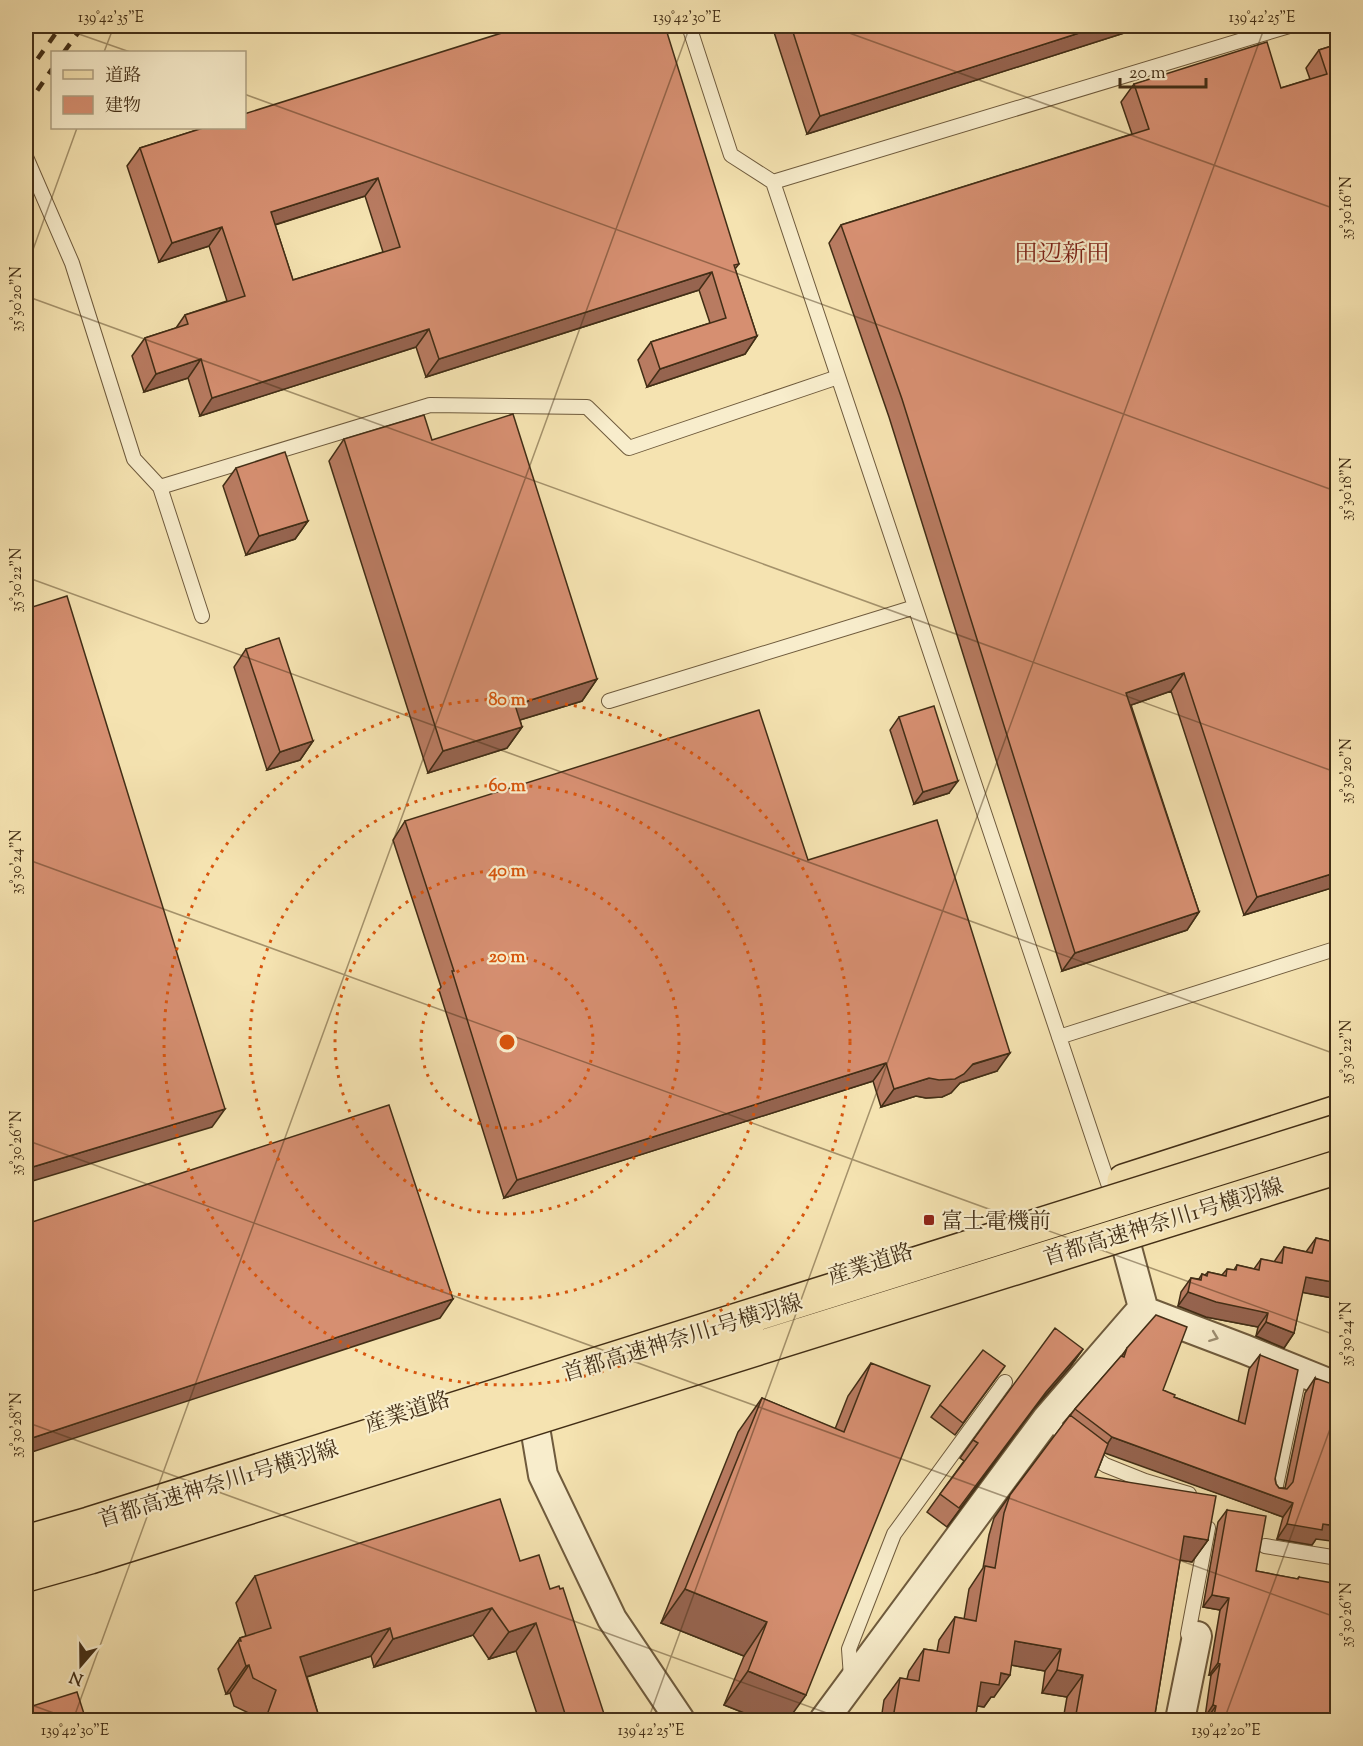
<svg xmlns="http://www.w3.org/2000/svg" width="1363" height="1746" font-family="'Sorts Mill Goudy','Noto Serif JP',serif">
	<rect width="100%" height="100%" fill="#f5e3b1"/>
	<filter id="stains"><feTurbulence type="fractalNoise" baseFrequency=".00333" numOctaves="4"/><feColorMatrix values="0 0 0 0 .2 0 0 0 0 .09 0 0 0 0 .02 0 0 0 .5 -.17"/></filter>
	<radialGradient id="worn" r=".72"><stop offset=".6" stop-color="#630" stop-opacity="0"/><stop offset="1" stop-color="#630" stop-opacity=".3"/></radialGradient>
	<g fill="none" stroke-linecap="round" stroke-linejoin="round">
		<g stroke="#6f5b3d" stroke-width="16">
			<path id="lane" d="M689 26 731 155 773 182 1113 1198
				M26 157 72 263 134 459 160 487
				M773 182 1289 26
				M202 616 160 487 430 405 587 407 629 448 838 377
				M609 701 915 607
				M1059 1037 1338 948
				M1046 1420 1105 1465 1145 1481 1189 1494
				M1274 1495 1300 1371
				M1265 1546 1338 1558
				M1196 1635 1188 1634 1208 1528
				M851 1677 849 1649 894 1534 1005 1382"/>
		</g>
		<g stroke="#6f5b3d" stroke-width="32">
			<path id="street" d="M1114 1200 1144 1311 1244 1349 1338 1387
				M530 1398 543 1475 612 1619 680 1720
				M824 1720 1046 1420 1143 1308
				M1180 1720 1197 1636"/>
		</g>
		<g stroke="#422e16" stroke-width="36">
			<path id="primary" d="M1124 1181 1338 1112"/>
		</g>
		<use href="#lane" stroke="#f8edcc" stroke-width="14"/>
		<use href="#street" stroke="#f8edcc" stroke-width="28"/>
		<use href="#primary" stroke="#f5e3b1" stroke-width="33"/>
		<path stroke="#422e16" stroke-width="4.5" stroke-dasharray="10 10" stroke-linecap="butt" d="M64 52 83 26
			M26 75 61 26
			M26 107 52 69"/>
		<g stroke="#422e16" stroke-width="36" stroke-linecap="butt">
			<path id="highway-bridge" d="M26 1542 89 1524 1338 1131
				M26 1575 90 1557 1338 1167"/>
		</g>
		<use href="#highway-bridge" stroke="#f5e3b1" stroke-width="33"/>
	</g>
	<path fill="#b87b61" stroke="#422e16" stroke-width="1.5" fill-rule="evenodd" d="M772 26H1146L807 134Z
		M1338 44V886L1244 915 1171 691 1131 705 1199 912 1187 930 1062 971 889 417 829 243 841 225 1132 134 1121 102 1134 84 1281 88 1310 79 1306 68 1319 50Z
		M203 128 739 264 735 269 757 336 745 354 647 387 638 360 651 342 710 323 699 290 426 377 416 347 200 416 188 378 144 392 132 356 145 338 176 328 185 315 227 301 209 246 159 262 127 166 140 148ZM365 196 383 252 293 280 275 225Z
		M344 439 432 440 597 679 582 701 520 720 522 727 507 748 428 773 329 461Z
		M236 468 308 521 295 539 246 555 223 486Z
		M246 649 313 741 300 760 267 770 234 667Z
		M899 717 949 793 914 804 890 730Z
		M405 821 808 860 997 1071 960 1083 951 1093 942 1097 926 1098 916 1096 881 1107 873 1081 504 1198 439 990 441 987 393 840Z
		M1316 1238 1338 1243V1299L1302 1292 1294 1333 1284 1348 1256 1336 1258 1327 1206 1317 1178 1306 1181 1292 1191 1278 1199 1279 1202 1274 1205 1275 1208 1272 1222 1275 1227 1269 1234 1270 1237 1265 1254 1269 1261 1259 1274 1262 1284 1247 1306 1252Z
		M1127 1348 1163 1390 1174 1397 1238 1422 1249 1369 1260 1355 1276 1484 1279 1488H1285L1305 1393 1315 1378 1316 1539 1312 1545 1277 1539 1283 1517 1105 1452 1095 1477 1208 1540 1192 1562 1180 1560 1154 1720H1063L1067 1697 1042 1693 1045 1671 1011 1665 994 1697H991L984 1707 977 1706 975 1720H881L884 1700 900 1678 907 1679 909 1671 924 1649 937 1651 939 1640 955 1617 964 1619 969 1589 983 1568 989 1535 994 1518 1010 1495 1075 1409 1122 1356Z
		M1083 1349 1070 1367 1033 1410 947 1527 927 1512 964 1461 960 1458 973 1440Z
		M871 1363 788 1720H762L724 1705 744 1656 661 1623 738 1432 762 1398 835 1429 848 1396Z
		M1005 1366 955 1435 931 1417 940 1405Z
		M1227 1510 1256 1571 1297 1579 1299 1577 1338 1720H1207L1208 1717H1205L1211 1675H1209L1220 1610 1203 1607 1218 1522Z
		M520 1561 550 1589 606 1720H539L516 1651 489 1659 473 1635 374 1667 371 1656 307 1677 320 1720H256L257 1717 234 1706 230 1693 226 1694 218 1669 240 1638 246 1636 236 1603 255 1576Z"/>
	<path fill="#96644f" stroke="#422e16" stroke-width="1.5" d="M1101 26H1146L807 134 820 116Z
		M378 178 365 196 258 230 271 212Z
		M222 227 209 246 159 262 172 243Z
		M712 272 699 290 426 377 439 359Z
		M429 329 416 347 200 416 212 398Z
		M757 336 745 354 647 387 660 369Z
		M201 359 188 378 144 392 156 374Z
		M308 521 295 539 246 555 259 536Z
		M1184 673 1171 691 1114 711 1126 693Z
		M597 679 582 701 500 726 515 705Z
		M522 727 507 748 428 773 443 751Z
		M313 741 300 760 267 770 280 752Z
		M958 781 949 793 914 804 923 792Z
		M1338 872V886L1244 915 1257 897Z
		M1199 912 1187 930 1062 971 1075 953Z
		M1010 1053 997 1071 960 1083 951 1093 942 1097 926 1098 916 1096 881 1107 894 1089Z
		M886 1063 873 1081 504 1198 517 1180Z
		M225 1109 212 1127 26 1183V1169Z
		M1306 1277 1338 1283V1299L1295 1291Z
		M1188 1292 1268 1313 1258 1327 1206 1317 1178 1306Z
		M453 1299 440 1318 26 1454V1440Z
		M1266 1322 1294 1333 1284 1348 1256 1336Z
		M1083 1349 1070 1367 1033 1410 947 1527 1046 1392Z
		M1338 1359V1369L1332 1367Z
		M1112 1437 1293 1503 1283 1517 1102 1452Z
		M1287 1524H1323L1338 1526V1542L1316 1539 1312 1545 1277 1539Z
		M1184 1536 1208 1540 1192 1562 1168 1558Z
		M685 1589 767 1622 744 1656 661 1623Z
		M1212 1595 1229 1598 1220 1610 1203 1607Z
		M492 1608 473 1635 374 1667 393 1639Z
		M536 1623 516 1651 489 1659 509 1632Z
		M390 1628 371 1656 281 1685 300 1657Z
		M1015 1641 1061 1649 1045 1671 999 1663Z
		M1218 1663 1220 1664 1211 1675H1209Z
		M249 1665 230 1693 226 1694 246 1666Z
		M1057 1670 1083 1675 1067 1697 1042 1693Z
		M748 1671 806 1695 788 1720H762L724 1705Z
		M1001 1673 1010 1675 994 1697H991L984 1707 966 1704 981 1682Z
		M1213 1705 1216 1706 1208 1717H1205Z
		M893 1718 906 1719 905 1720H891Z"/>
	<path fill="#d68f71" stroke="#422e16" stroke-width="1.5" fill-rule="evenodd" d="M524 26H665L739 264 734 265 757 336 660 369 651 342 726 318 712 272 439 359 429 329 212 398 201 359 156 374 145 338 188 324 185 315 245 296 222 227 172 243 140 148 203 128H244V114ZM378 178 400 247 293 280 271 212Z
		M791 26H1101L820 116Z
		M1267 42 1281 88 1327 74 1319 50 1338 44V872L1257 897 1184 673 1126 693 1199 912 1075 953 902 399 841 225 1149 129 1134 84Z
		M513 414 597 679 515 705 522 727 443 751 344 439 424 415 432 440Z
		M285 452 308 521 259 536 236 468Z
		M67 596 225 1109 26 1169V609Z
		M279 638 313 741 280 752 246 649Z
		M934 706 958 781 923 792 899 717Z
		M759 710 808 860 937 820 1010 1053 973 1064 964 1074 955 1079 939 1080 929 1078 894 1089 886 1063 517 1180 452 971H454L405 821Z
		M389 1105 453 1299 26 1440V1224Z
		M1316 1238 1338 1243V1283L1306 1277 1294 1333 1266 1322 1268 1313 1216 1302 1188 1292 1191 1278 1201 1280 1202 1274 1207 1276 1208 1272 1226 1276 1227 1269 1236 1270 1237 1265 1259 1270 1261 1259 1282 1263 1284 1247 1312 1253Z
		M1156 1315 1187 1327 1163 1390 1175 1395 1174 1397 1245 1424 1260 1355 1298 1370 1275 1479 1276 1484 1279 1488 1287 1489 1293 1482 1315 1378 1338 1386V1526L1323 1524 1322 1530 1287 1524 1293 1503 1112 1437 1075 1409 1121 1356 1124 1357 1127 1348Z
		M1055 1328 1083 1349 1046 1392 959 1508 940 1494 978 1443 973 1440Z
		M983 1350 1005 1366 963 1423 940 1405Z
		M871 1363 930 1386 806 1695 748 1671 767 1622 685 1589 762 1398 844 1432Z
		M1070 1415 1108 1444 1095 1477 1216 1496 1208 1540 1184 1536 1154 1720H1075L1083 1675 1057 1670 1061 1649 1015 1641 1010 1675 1001 1673 999 1685 981 1682 975 1720H906V1719L893 1718 900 1678 919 1681 924 1649 949 1653 955 1617 976 1621 985 1566 995 1568 1004 1513 1010 1495Z
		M500 1499 520 1561 539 1555 550 1589 559 1586 560 1589 563 1588 606 1720H567L536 1623 509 1632 492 1608 393 1639 390 1628 300 1657 320 1720H269L267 1715 276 1690 253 1678 249 1665 246 1666 238 1641H241L240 1638 271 1628 255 1576Z
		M1227 1510 1266 1516 1256 1571 1298 1579 1299 1577 1338 1584V1720H1213L1216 1706 1213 1705 1220 1664 1218 1663 1229 1598 1212 1595Z
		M77 1692 86 1720H26V1708Z"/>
	<defs><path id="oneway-chevron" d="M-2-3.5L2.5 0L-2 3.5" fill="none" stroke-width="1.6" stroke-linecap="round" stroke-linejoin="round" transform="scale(1.5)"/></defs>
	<use stroke="#9d8e71" href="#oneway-chevron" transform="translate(1214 1337) rotate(21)"/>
	<path fill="none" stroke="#422e16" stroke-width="1.5" stroke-opacity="0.45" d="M56 26 130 52M830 26 1338 210M104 52 114 26M244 94 1338 492M26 269 77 128M26 296 1338 773M26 577 1338 1055M26 859 1338 1336M26 1140 1338 1618M26 1422 846 1720M26 1703 73 1720M73 1720 690 26M648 1720 1265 26M1224 1720 1338 1407"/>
	<g fill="none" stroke="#d7550d" stroke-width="3" stroke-dasharray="3 6">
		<circle cx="507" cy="1042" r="86"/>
		<circle cx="507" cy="1042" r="172"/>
		<circle cx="507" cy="1042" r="257"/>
		<circle cx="507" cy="1042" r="343"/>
	</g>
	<rect fill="#8f2418" stroke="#f8edcc" stroke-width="2" x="923" y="1214" width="12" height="12" rx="3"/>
	<g text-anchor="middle" stroke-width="4.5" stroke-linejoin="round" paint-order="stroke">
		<g font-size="22" fill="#422e16" stroke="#f8edcc" text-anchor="start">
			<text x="941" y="1228">富士電機前</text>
		</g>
		<g font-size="22" fill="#422e16" stroke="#f8edcc">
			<text transform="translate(1163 1221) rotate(-17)" y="8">首都高速神奈川1号横羽線</text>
			<text transform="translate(870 1263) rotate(-18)" y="8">産業道路</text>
			<text transform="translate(682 1337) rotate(-17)" y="8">首都高速神奈川1号横羽線</text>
			<text transform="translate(407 1411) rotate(-18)" y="8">産業道路</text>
			<text transform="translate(218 1483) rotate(-17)" y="8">首都高速神奈川1号横羽線</text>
		</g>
		<g font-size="24" fill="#7a1f14" stroke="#f8edcc">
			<text x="1062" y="261">田辺新田</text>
		</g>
	</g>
	<circle cx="507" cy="1042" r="9" fill="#d7550d" stroke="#f8edcc" stroke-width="3"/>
	<g font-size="18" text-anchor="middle" font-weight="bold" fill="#d7550d" stroke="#f8edcc" stroke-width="4.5" stroke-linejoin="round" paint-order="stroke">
		<text x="507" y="705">80 m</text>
		<text x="507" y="791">60 m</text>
		<text x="507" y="876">40 m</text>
		<text x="507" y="962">20 m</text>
	</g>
	<rect width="1363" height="1746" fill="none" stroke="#f5e3b1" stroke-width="66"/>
	<rect x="51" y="51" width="195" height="78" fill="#f8edcc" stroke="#afa183" stroke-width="1.5"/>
	<rect x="63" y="70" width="30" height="9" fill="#f5e3b1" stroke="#afa183" stroke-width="1.5"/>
	<text x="105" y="81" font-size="18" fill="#422e16">道路</text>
	<rect x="63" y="96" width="30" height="18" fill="#d68f71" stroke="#afa183" stroke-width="1.5"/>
	<text x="105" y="111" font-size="18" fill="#422e16">建物</text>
	<g transform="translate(81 1665) rotate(200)" stroke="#f8edcc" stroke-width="4.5" paint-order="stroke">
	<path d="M0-4.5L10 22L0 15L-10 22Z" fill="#422e16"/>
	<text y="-9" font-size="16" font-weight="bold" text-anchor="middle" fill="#422e16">N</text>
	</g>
	<path d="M1120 78v9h86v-9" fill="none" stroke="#422e16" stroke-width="3"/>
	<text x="1129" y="78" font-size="18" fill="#422e16" stroke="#f8edcc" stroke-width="4.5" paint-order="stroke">20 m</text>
	<rect x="33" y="33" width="1297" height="1680" fill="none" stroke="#422e16" stroke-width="2"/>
	<g font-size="15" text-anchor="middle" fill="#422e16">
		<text x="111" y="22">139°42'35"E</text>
		<text x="687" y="22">139°42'30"E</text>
		<text x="1262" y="22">139°42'25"E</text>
		<text transform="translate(1346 208) rotate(-90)" y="5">35°30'16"N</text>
		<text transform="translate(16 299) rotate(-90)" y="5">35°30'20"N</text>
		<text transform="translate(1346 489) rotate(-90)" y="5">35°30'18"N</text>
		<text transform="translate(16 580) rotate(-90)" y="5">35°30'22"N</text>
		<text transform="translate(1346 771) rotate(-90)" y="5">35°30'20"N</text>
		<text transform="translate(16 862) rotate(-90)" y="5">35°30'24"N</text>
		<text transform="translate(1346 1052) rotate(-90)" y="5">35°30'22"N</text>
		<text transform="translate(16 1143) rotate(-90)" y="5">35°30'26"N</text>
		<text transform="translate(1346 1334) rotate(-90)" y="5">35°30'24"N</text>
		<text transform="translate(16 1425) rotate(-90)" y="5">35°30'28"N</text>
		<text transform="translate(1346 1615) rotate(-90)" y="5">35°30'26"N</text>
		<text x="75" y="1735">139°42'30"E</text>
		<text x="651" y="1735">139°42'25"E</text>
		<text x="1226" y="1735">139°42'20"E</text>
	</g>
	<rect width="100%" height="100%" filter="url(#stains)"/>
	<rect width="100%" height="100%" fill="url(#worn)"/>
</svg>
